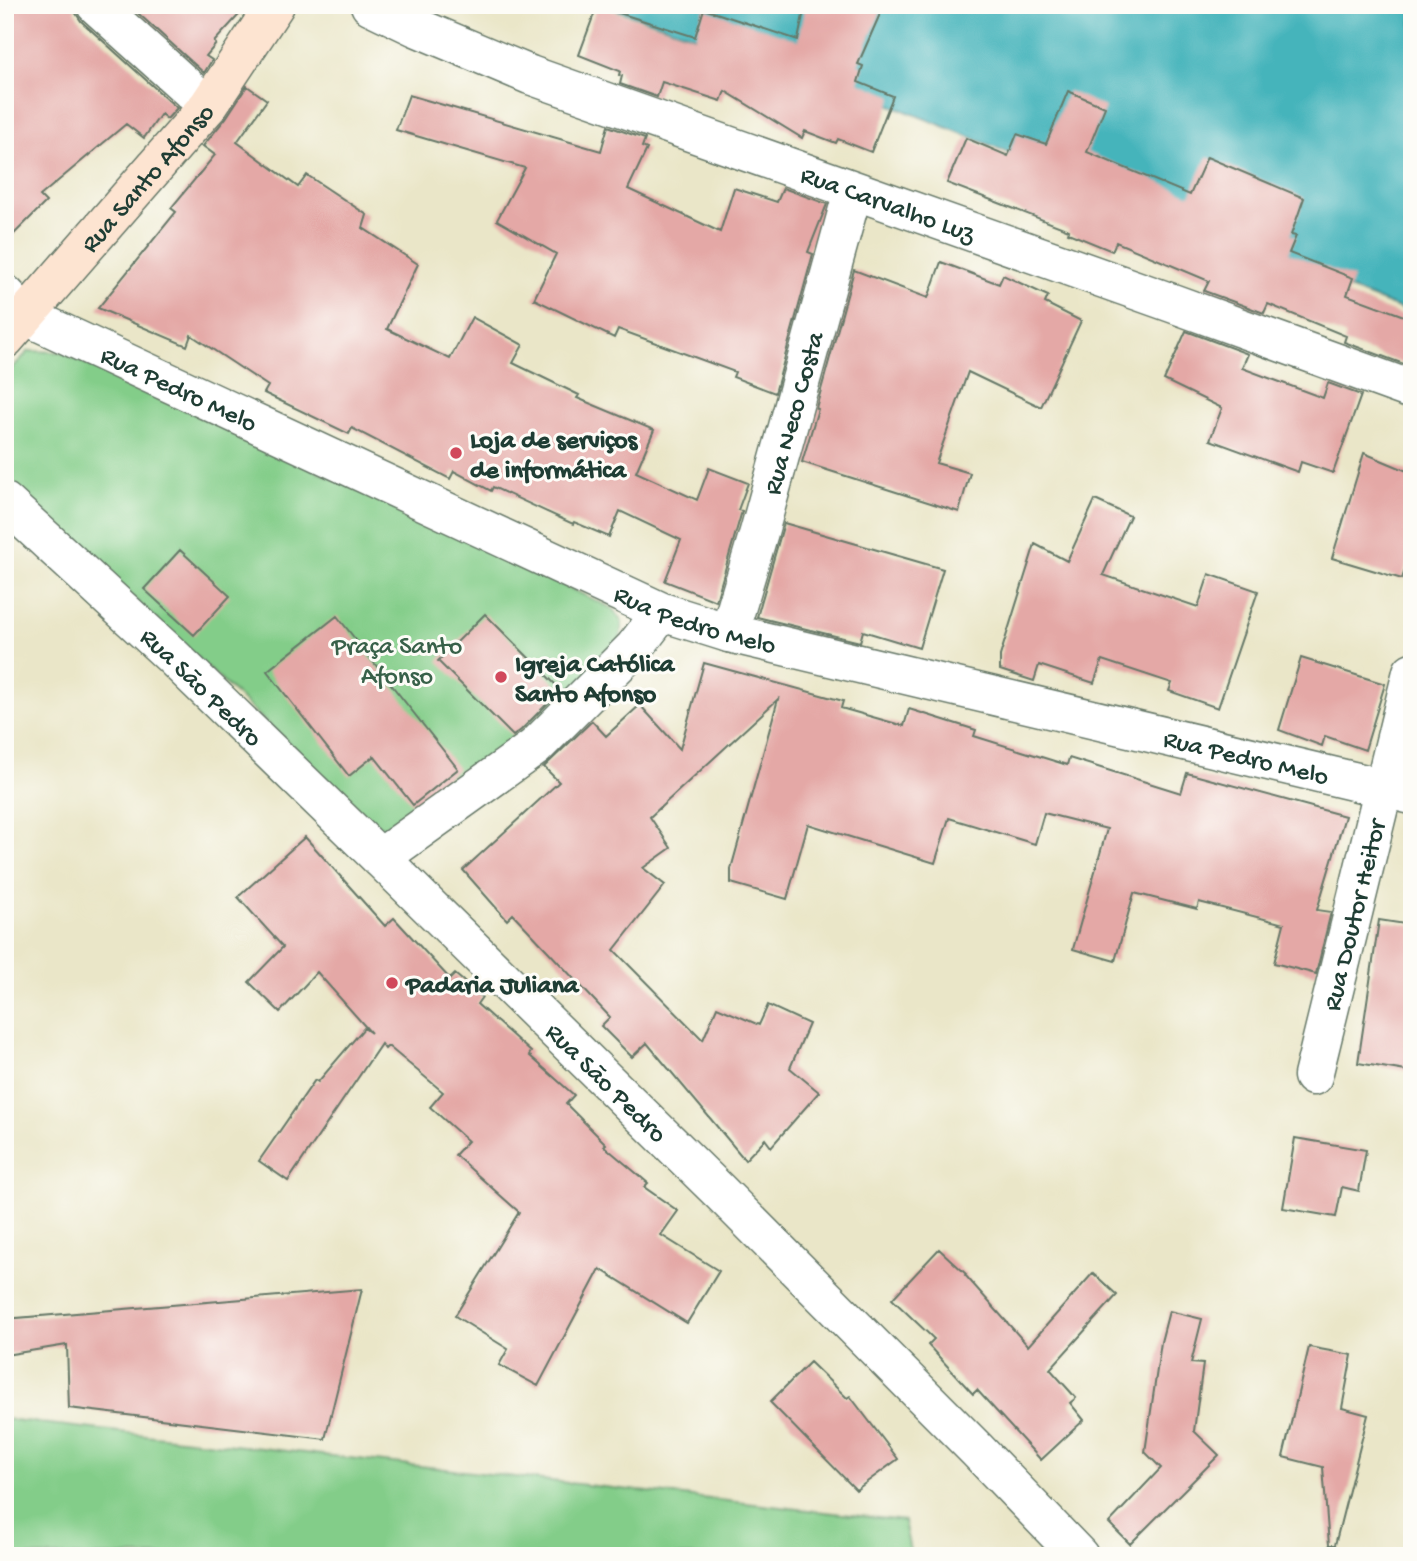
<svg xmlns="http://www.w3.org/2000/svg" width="1417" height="1561" font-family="'Gochi Hand',sans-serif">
	<rect width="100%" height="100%" fill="#fdfcf7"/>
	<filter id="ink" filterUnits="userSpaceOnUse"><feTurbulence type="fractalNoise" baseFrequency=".0143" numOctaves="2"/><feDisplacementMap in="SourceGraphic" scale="14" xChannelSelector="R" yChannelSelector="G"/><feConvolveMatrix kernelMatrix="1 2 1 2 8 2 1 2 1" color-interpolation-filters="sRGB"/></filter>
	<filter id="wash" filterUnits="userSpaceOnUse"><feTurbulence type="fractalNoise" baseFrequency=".00686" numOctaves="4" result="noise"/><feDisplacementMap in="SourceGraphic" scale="28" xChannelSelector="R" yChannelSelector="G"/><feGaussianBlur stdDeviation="1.57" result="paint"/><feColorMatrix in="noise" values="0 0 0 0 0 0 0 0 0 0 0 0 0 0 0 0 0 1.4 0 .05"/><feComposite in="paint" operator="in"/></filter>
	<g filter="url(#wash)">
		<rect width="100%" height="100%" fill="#eae6c8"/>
		<path fill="#83cd89" stroke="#51855e" stroke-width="2" d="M29 351 61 352 612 608 622 622 620 642 529 739 385 834 5 478V375Z
			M5 1419 904 1521 911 1556H5Z"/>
		<path fill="#45b4bb" stroke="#327878" stroke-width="2" d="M602 5H1412V313L1339 285 841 85Z"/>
		<g id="blocks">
			<path fill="#e4a8a6" d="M5 5H75V12L81 21 177 108 167 119 161 114 144 138 126 124 40 196 46 202 5 243Z
				M129 5H248L214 42 216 44 206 56 212 60 204 73Z
				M805 5H884L858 64 863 66 858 82 893 96 871 152 838 139 836 143 805 131 802 138 725 91 721 101 662 82 657 97 620 84 622 76 619 75 620 71 579 55 597 6 695 37 704 9 798 40Z
				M247 86 267 100 237 142 298 187 307 175 367 215 363 228 418 264 387 329 450 359 472 317 523 345 513 363 579 395 577 398 654 430 636 472 697 500 709 468 748 483 738 510 742 511 716 601 665 581 681 540 620 511 609 537 574 522 573 524 493 487 491 491 454 471 450 479 352 428 349 434 264 393 268 386 191 335 187 346 98 308 176 212 171 208 215 155 203 146 226 118Z
				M1068 91 1105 107 1087 152 1190 195 1207 157 1304 198 1291 235 1296 236 1289 253 1353 278 1347 295 1412 319V367L1344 342 1346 336 1268 304 1264 313 1204 291 1209 281 1116 242 1112 251 1068 233 1069 230 947 183 966 138 1008 156 1017 134 1046 144Z
				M409 95 601 151 608 126 645 139 642 147 647 149 628 189 720 232 734 188 777 202 783 188 827 204 808 252 813 254 775 393 733 377 735 372 618 329 614 338 534 299 556 254 497 220 525 168 396 130Z
				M941 262 999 284 1003 275 1048 296 1045 303 1081 321 1041 407 968 372 936 463 970 473 959 512 802 462 818 409 816 408 854 270 928 298Z
				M1186 331 1248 354 1242 368 1323 398 1328 383 1361 395 1333 473 1301 462 1298 472 1210 440 1222 408 1164 380Z
				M1364 453 1412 473V548L1402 579 1332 558Z
				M1095 500 1130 516 1103 575 1198 607 1209 574 1258 591 1218 708 1169 691 1172 683 1102 660 1094 683 1039 665 1034 681 1000 670V656L1035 544 1067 561Z
				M784 523 943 569 919 648 863 631 860 642 757 617Z
				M180 550 230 596 194 635 144 589Z
				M485 614 561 690 521 730 513 736 438 661Z
				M337 616 458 769 413 805 374 756 349 776 267 671Z
				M1301 658 1385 684 1365 750 1325 736 1322 746 1279 730Z
				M704 663 843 701 841 708 904 726 909 709 976 730 974 736 1067 765 1069 758 1181 793 1187 773 1345 816 1317 910 1331 912 1316 974 1274 963 1284 924 1199 902 1197 909 1134 893 1115 961 1073 949 1107 829 1044 813 1035 844 949 818 935 863 808 824 787 899 731 883V869L778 699 650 817 671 848 643 868 665 885 614 950 703 1040 717 1007 759 1025 768 1005 809 1024 790 1068 819 1092 771 1147 765 1139 745 1160 647 1043 632 1057 601 1026 610 1017 513 914 507 920 463 870 559 782 544 767 592 721 606 736 640 705 680 749Z
				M305 837 385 926 394 918 450 979 455 974 482 997 477 1004 531 1052 529 1055 574 1095 566 1104 606 1144 604 1146 648 1183 644 1187 678 1211 661 1235 719 1271 687 1323 600 1269 538 1386 499 1365 508 1349 455 1316 519 1212 455 1155 468 1141 430 1107 443 1092 388 1046 385 1049 381 1044 288 1181 259 1161 315 1080 318 1082 364 1028 371 1033 317 972 280 1012 249 982 283 947 238 897Z
				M1379 920 1412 925V1072L1358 1063Z
				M1295 1138 1366 1150 1359 1191 1342 1187 1336 1217 1283 1208Z
				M939 1249 966 1274 965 1275 1028 1346 1093 1273 1117 1295 1050 1369 1076 1398 1070 1403 1084 1420 1041 1460 977 1390 973 1394 928 1345 934 1339 892 1299Z
				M362 1289 325 1439 69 1408 67 1345 5 1355V1319Z
				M1169 1311 1202 1319 1191 1363 1203 1364 1194 1431 1219 1455 1130 1544 1109 1523 1161 1468 1145 1452 1161 1342Z
				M1309 1347 1352 1355 1342 1408 1368 1415 1335 1545H1329L1323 1467 1283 1457Z
				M810 1362 847 1398 850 1396 898 1459 856 1490 770 1402Z"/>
		</g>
	</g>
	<g filter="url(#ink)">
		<use href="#blocks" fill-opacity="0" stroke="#667868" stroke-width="2"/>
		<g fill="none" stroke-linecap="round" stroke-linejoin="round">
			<g stroke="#667868" stroke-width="41">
				<g id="minor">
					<path d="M96 5 208 106"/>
					<path id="s1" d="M370 5 416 27 530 75 1172 303 1412 390"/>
					<path id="s2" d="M5 294 26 316 662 612 729 633 1412 795"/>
					<path id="s3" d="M5 502 172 656 380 858 719 1191 977 1450 1079 1556"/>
					<path id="s4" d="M729 633 759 532 853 191"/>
					<path d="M380 858 535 747 634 648 662 612"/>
					<path id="s5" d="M1313 1076 1412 672"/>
				</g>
			</g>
			<g stroke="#667868" stroke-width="41">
				<g id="secondary">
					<path id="s6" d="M5 339 208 106 275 5"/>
				</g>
			</g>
			<use href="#minor" stroke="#fff" stroke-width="38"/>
			<use href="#secondary" stroke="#fde4d1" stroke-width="38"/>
		</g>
	</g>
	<g fill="#d1495b" stroke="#fdfcf7" stroke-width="2.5">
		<circle cx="456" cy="453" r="7"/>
		<circle cx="501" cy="677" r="7"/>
		<circle cx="392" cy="983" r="7"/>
	</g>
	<g text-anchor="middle" stroke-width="6" stroke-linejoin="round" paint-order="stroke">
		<g font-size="26" fill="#1f3d34" stroke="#fdfcf7">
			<text dy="9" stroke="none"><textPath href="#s6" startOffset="215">Rua Santo Afonso</textPath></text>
			<text dy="9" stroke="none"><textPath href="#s1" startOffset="555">Rua Carvalho Luz</textPath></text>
			<text dy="9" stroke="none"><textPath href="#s2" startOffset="200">Rua Pedro Melo</textPath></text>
			<text dy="9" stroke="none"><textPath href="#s4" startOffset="229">Rua Neco Costa</textPath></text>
			<text dy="9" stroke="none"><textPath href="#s2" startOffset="766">Rua Pedro Melo</textPath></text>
			<text dy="9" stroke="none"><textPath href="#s3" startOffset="270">Rua São Pedro</textPath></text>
			<text dy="9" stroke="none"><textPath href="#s2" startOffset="1334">Rua Pedro Melo</textPath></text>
			<text dy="9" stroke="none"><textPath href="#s5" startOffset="166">Rua Doutor Heitor</textPath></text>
			<text dy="9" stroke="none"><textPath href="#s3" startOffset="836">Rua São Pedro</textPath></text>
		</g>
		<g font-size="26" font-weight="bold" fill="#1f3d34" stroke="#fdfcf7" text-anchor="start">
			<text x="470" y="447">Loja de serviços<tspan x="470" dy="30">de informática</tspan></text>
			<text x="515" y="671">Igreja Católica<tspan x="515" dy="30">Santo Afonso</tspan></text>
			<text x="406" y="992">Padaria Juliana</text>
		</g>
		<g font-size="26" fill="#386149" stroke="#fdfcf7">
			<text x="397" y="653">Praça Santo<tspan x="397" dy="30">Afonso</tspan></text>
		</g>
	</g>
	<rect width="1417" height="1561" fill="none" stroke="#fdfcf7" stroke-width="28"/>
</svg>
